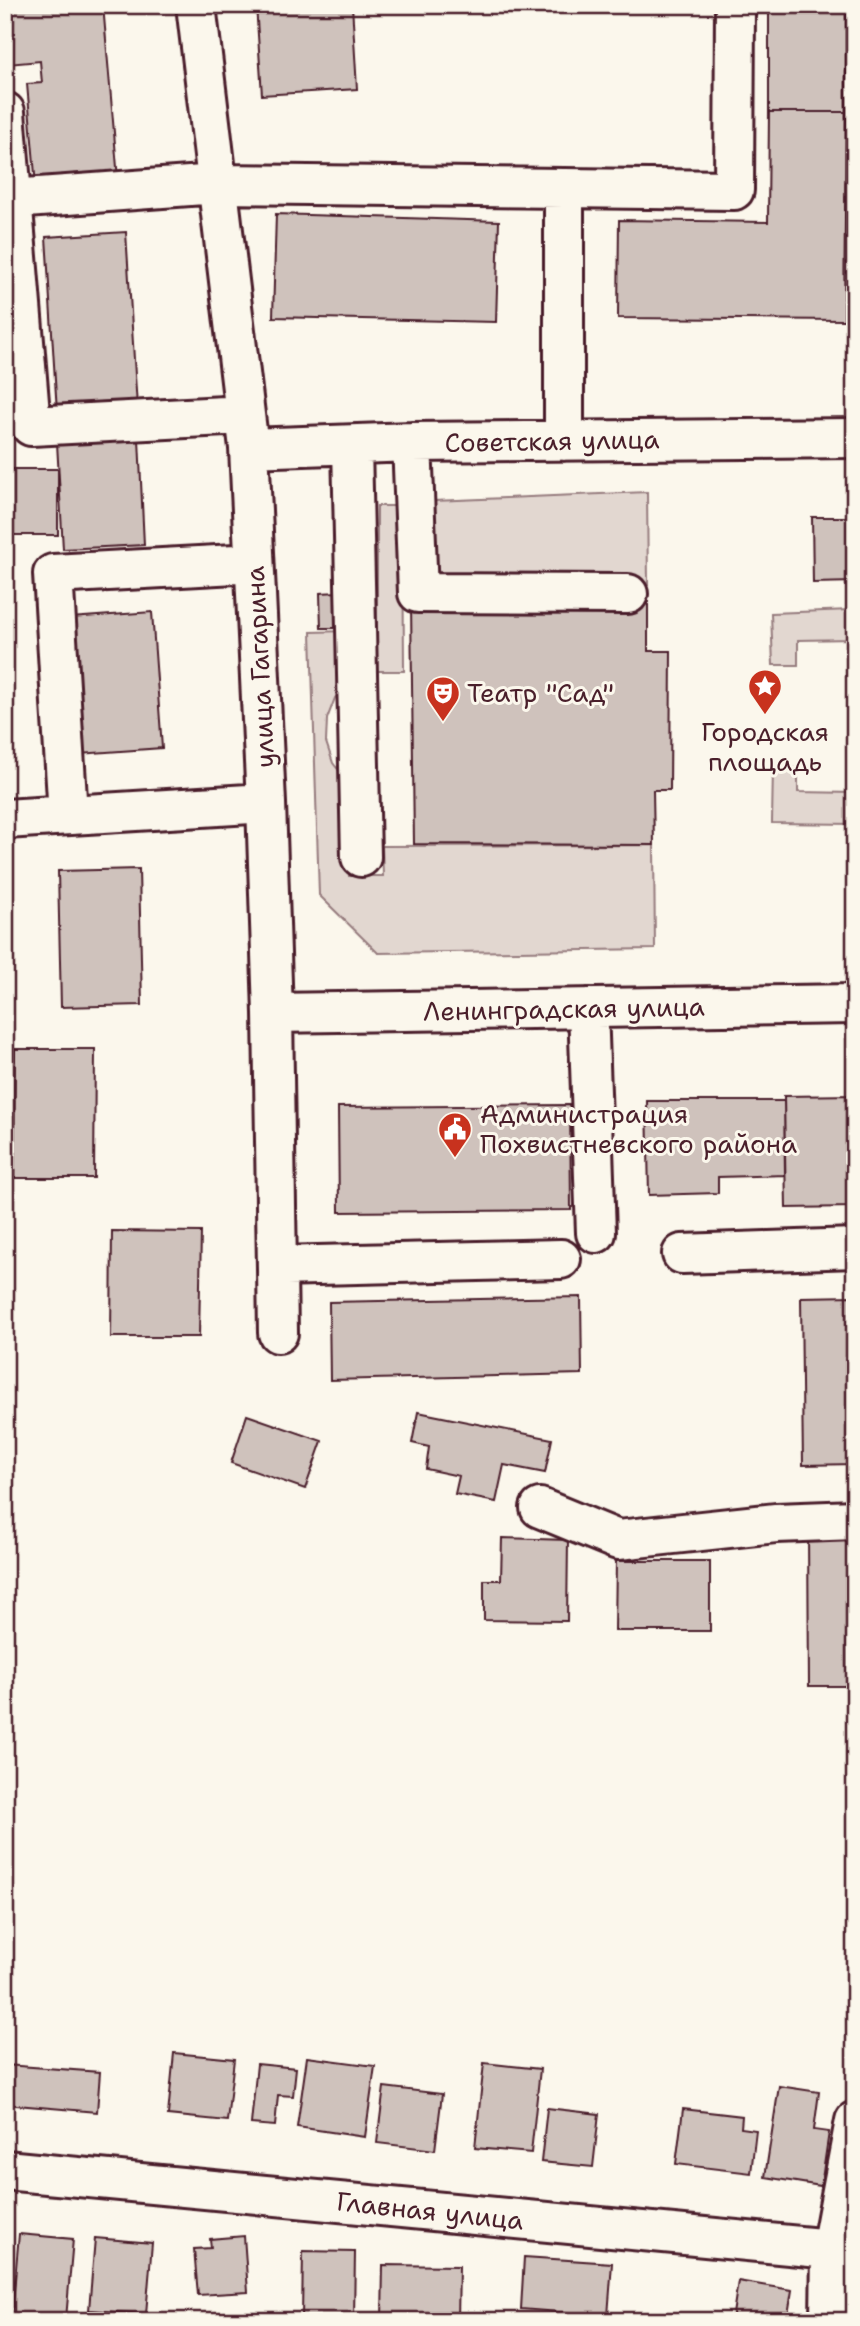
<svg xmlns="http://www.w3.org/2000/svg" width="860" height="2326" font-family="'Shantell Sans',sans-serif">
	<rect width="100%" height="100%" fill="#fbf7ec"/>
	<filter id="ink" filterUnits="userSpaceOnUse"><feTurbulence type="fractalNoise" baseFrequency=".0143" numOctaves="2"/><feDisplacementMap in="SourceGraphic" scale="14" xChannelSelector="R" yChannelSelector="G"/><feConvolveMatrix kernelMatrix="1 2 1 2 8 2 1 2 1" color-interpolation-filters="sRGB"/></filter>
	<g filter="url(#ink)">
		<path fill="#e2d7d0" stroke="#967b7e" stroke-width="2" d="M647 492 648 585 458 587 444 583 437 572 434 501Z
			M377 506H403L404 671H377Z
			M851 610 852 639 798 640V665H773L771 613Z
			M347 631 349 682 335 698 327 719 326 742 333 763 347 781 349 876H383L382 846 654 845 655 949 378 953 319 895 311 632Z
			M773 767 798 768V792L855 793V824L772 823Z"/>
		<path fill="#cfc2bc" stroke="#4a1f2b" stroke-width="2" d="M5 5H103L118 179 36 186 27 84 42 83 40 61 8 64Z
			M256 5H352L357 89 262 95Z
			M769 5H847L846 12 769 11Z
			M769 11 846 12V112H769Z
			M769 112H846L844 320 618 318 619 220 768 222Z
			M276 214 499 221 496 322 273 317Z
			M126 232 137 407 57 412 46 237Z
			M139 439 144 545 63 549 57 443Z
			M5 469H58V535H5Z
			M812 517H855V582L813 583Z
			M339 592 341 628H321L320 593Z
			M411 602H648V651H671L670 790H653L654 845 414 844Z
			M152 612 162 748 79 754 71 618Z
			M139 869 142 1005 61 1007 58 871Z
			M15 1049H95L94 1178H14Z
			M855 1095V1207L786 1208 784 1096Z
			M647 1101H784L785 1175 718 1177V1193L649 1195Z
			M570 1105 571 1210 339 1212 338 1107Z
			M112 1231 201 1232 199 1337H111Z
			M855 1296V1464L803 1465 801 1297Z
			M581 1297 582 1374 330 1380 329 1302Z
			M418 1412 552 1439 545 1473 504 1465 496 1502 455 1494 459 1476 426 1469 429 1447 412 1443Z
			M247 1415 322 1441 305 1489 231 1463Z
			M855 1530V1686H809L808 1531Z
			M502 1538 568 1540 567 1621 484 1620V1580H501Z
			M616 1561H710V1631H615Z
			M174 2053 234 2059 227 2121 168 2115Z
			M307 2057 375 2066 365 2137 297 2127Z
			M484 2063 540 2069 531 2153 475 2148Z
			M257 2064 296 2068 293 2096 278 2095 275 2126 251 2124Z
			M5 2065 100 2072 97 2112 5 2104Z
			M779 2086 819 2092 814 2130 829 2132 821 2186 765 2177Z
			M384 2087 442 2094 435 2150 377 2143Z
			M547 2108 599 2114 593 2167 541 2162Z
			M683 2109 742 2116 741 2128 756 2130 751 2173 676 2164Z
			M19 2234 73 2239 66 2319 12 2314Z
			M244 2236 248 2292 198 2295 194 2249 211 2248 210 2239Z
			M95 2238 152 2243 146 2314 89 2310Z
			M303 2251 355 2252 354 2319 302 2318Z
			M524 2257 612 2263 608 2316 521 2309Z
			M383 2265 459 2266 458 2321H382Z
			M738 2281 792 2290 787 2321H732Z"/>
		<g fill="none" stroke-linecap="round" stroke-linejoin="round">
			<g stroke="#4a1f2b" stroke-width="44">
				<path id="minor" d="M196 5 249 448 266 803 273 1013 278 1333
					M5 112 31 426 245 415
					M564 188V441
					M12 199 217 184 734 190 735 5
					M412 442 418 593 628 594
					M352 445 361 857
					M249 448 412 442 855 438
					M68 815 53 574 254 563
					M5 819 266 803
					M588 1008 596 1233
					M273 1013 855 1004
					M682 1254 855 1248
					M277 1266 561 1259
					M540 1508 618 1540 776 1523 855 1520
					M5 2170 831 2249 855 2254
					M830 2321 831 2249 855 2121"/>
			</g>
			<use href="#minor" stroke="#fbf7ec" stroke-width="38"/>
		</g>
	</g>
	<defs>
		<g id="sight-pin" transform="scale(1.75)"><path d="M0 17L-7.5 6A9.5 9.5 0 1 1 7.5 6Z" fill="#c8321e" stroke="#fbf7ec"/><path d="M0-6L1.8-2.2L6-1.7L2.9 1.2L3.7 5.4L0 3.3L-3.7 5.4L-2.9 1.2L-6-1.7L-1.8-2.2Z" fill="#fff"/></g>
		<g id="theatre-pin" transform="scale(1.75)"><path d="M0 17L-7.5 6A9.5 9.5 0 1 1 7.5 6Z" fill="#c8321e" stroke="#fbf7ec"/><path d="M-5-5.5Q0-4 5-5.5V0Q5 5 0 6Q-5 5-5 0ZM-3.3-2.5H-1v1.5H-3.3ZM1-2.5H3.3v1.5H1ZM-2.8 1Q0 5.5 2.8 1Z" fill="#fff"/></g>
		<g id="civic-pin" transform="scale(1.75)"><path d="M0 17L-7.5 6A9.5 9.5 0 1 1 7.5 6Z" fill="#c8321e" stroke="#fbf7ec"/><path d="M-.6-6.5H3V-4.5H.6V-3L4-1V1h2V6H-6V1h2V-1L-.6-3ZM-1.2 2.5V6h2.4V2.5Z" fill="#fff"/></g>
	</defs>
	<g fill-rule="evenodd">
		<use href="#sight-pin" x="765" y="686"/>
		<use href="#theatre-pin" x="443" y="693"/>
		<use href="#civic-pin" x="455" y="1129"/>
	</g>
	<g text-anchor="middle" stroke-width="6" stroke-linejoin="round" paint-order="stroke">
		<g font-size="26" fill="#4a1f2b" stroke="#fbf7ec">
			<text transform="translate(552 441) rotate(-1)" y="9">Советская улица</text>
			<text transform="translate(260 667) rotate(-93)" y="9">улица Гагарина</text>
			<text transform="translate(564 1009) rotate(-1)" y="9">Ленинградская улица</text>
			<text transform="translate(430 2211) rotate(6)" y="9">Главная улица</text>
		</g>
		<g font-size="26" fill="#4a1f2b" stroke="#fbf7ec" text-anchor="start">
			<text x="467" y="702">Театр "Сад"</text>
			<text x="765" y="741" text-anchor="middle">Городская<tspan x="765" dy="30">площадь</tspan></text>
			<text x="480" y="1123">Администрация<tspan x="480" dy="30">Похвистневского района</tspan></text>
		</g>
	</g>
	<rect width="860" height="2326" fill="none" stroke="#fbf7ec" stroke-width="28"/>
	<rect x="14" y="14" width="832" height="2298" fill="none" stroke="#4a1f2b" stroke-width="2.5" filter="url(#ink)"/>
</svg>
